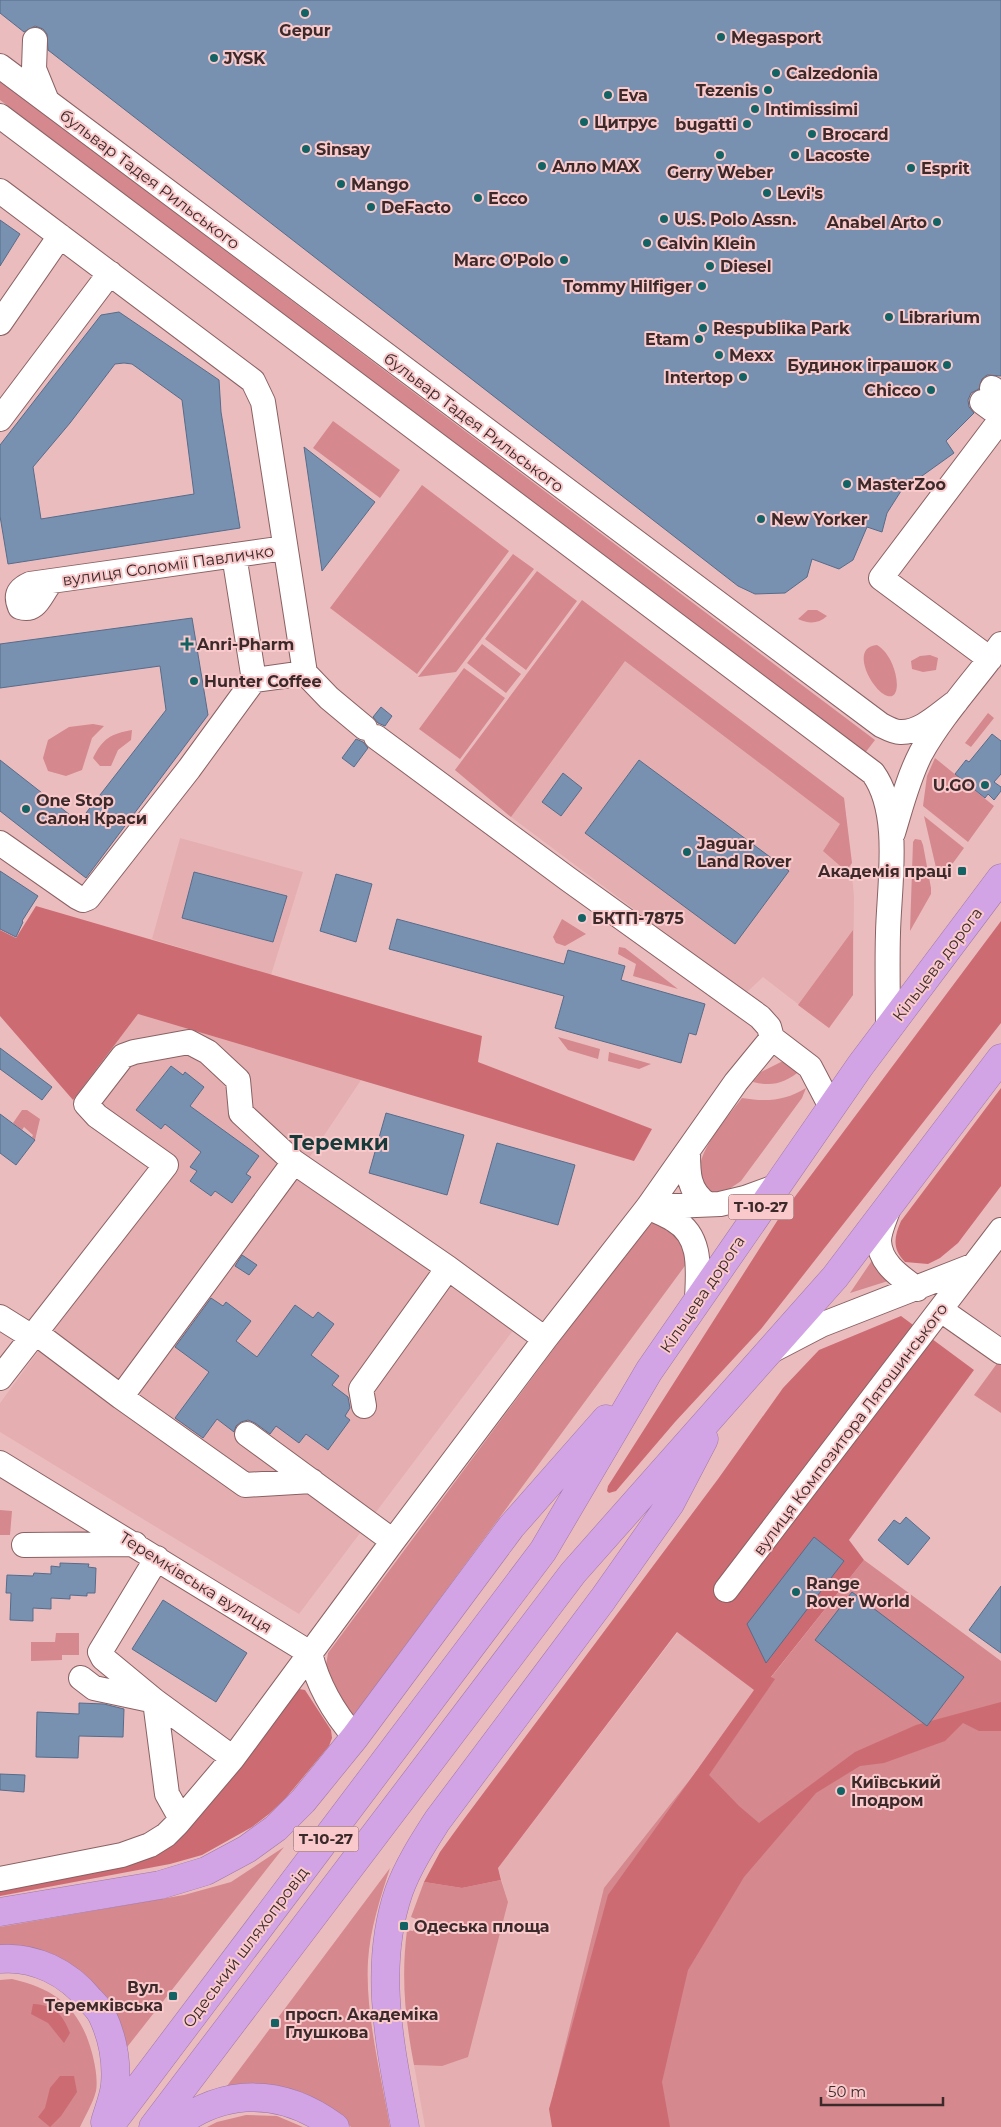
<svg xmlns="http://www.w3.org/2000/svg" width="1001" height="2127" font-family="Montserrat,sans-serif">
	<rect width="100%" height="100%" fill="#ebbcbe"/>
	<path fill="#e5afb1" d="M582 600 844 798 854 896 853 995 829 1028 763 977 746 993 511 817 455 770Z
		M180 838 303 872 271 975 152 939Z
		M138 1014 361 1080 307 1161 521 1320 299 1614 0 1432V1403L167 1176 78 1108 73 1100Z
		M678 1632 759 1693 556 2127H425L414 2065 442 2066 508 1902 498 1868Z"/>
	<path fill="#d5888d" d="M0 81 875 740 865 753 0 100Z
		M333 421 400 470 380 498 313 448Z
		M422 485 509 551 417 674 330 608Z
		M513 554 534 569 456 672 418 677Z
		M537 571 577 601 526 670 485 639Z
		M582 600 844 798 852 863 846 871 823 851 840 824 625 661 511 817 455 770Z
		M808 610H817L827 616C818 624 809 624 798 619Z
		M482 644 521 674 506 693 467 663Z
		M877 645C898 657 905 705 885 695 870 687 850 647 877 645Z
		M930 655 938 658 936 670 923 672 912 669 911 661 920 656Z
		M464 668 505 698 460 759 419 729Z
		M988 713 994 718 971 747 965 743Z
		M93 724 104 726 92 738 82 770 66 776 48 771 43 758 48 740 69 727Z
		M132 730 131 740 118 750 111 766H100L93 758C103 738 111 734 132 730Z
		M935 758 994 806 968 842 923 806 927 776Z
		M924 816 964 848 942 878 939 877 937 872Z
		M915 839 921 840 923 845 931 888V894L910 931 913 842Z
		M562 919 586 934 565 946 556 943 553 937Z
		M853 930V995L829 1028 798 1005Z
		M619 947 625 948 678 989 633 976 636 964 618 954Z
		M558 1037 600 1049 598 1059 568 1050Z
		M609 1052 651 1064 639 1069 608 1061Z
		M781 1062H790L801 1070C785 1083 773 1087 753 1082L761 1072Z
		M806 1088 802 1098 741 1181 719 1196C670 1179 725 1121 742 1098 766 1102 785 1101 806 1088Z
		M22 1110H27L40 1119 35 1140 32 1137 33 1135 24 1127 22 1130 13 1123Z
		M653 1223H662L678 1230 687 1263 352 1718 325 1672 328 1653 645 1226Z
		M873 1259 877 1271 888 1281 850 1293Z
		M1001 1358V1413L974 1395Z
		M0 1510 12 1511 10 1535H0Z
		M864 1560 1001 1661V2127H556L553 2095 604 1888Z
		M56 1633H79V1655H62V1660L31 1661V1642H55Z
		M284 1847 124 2051 113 2019 0 1948V1927L184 1895 231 1882Z
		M390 1868C380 1899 370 1929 368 1961 365 2014 381 2074 390 2127H351C332 2107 307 2090 280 2087 262 2085 242 2089 224 2090Z
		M501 1880 508 1902 468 2057 442 2066 414 2065C405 2018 401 1978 407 1930L413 1931 416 1919 411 1917 424 1882 462 1888Z
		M12 1979C56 1989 80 2008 92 2053 95 2064 98 2080 96 2091 93 2103 85 2116 80 2127H0V1980Z
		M246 2115 277 2116 303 2127H207L217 2122Z"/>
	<path fill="#cd6b73" d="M36 906 482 1036 478 1062 652 1129 634 1161 138 1014 73 1100 0 1016V930L16 938Z
		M1001 921V1023L761 1329 675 1422 616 1491 609 1493 607 1491 608 1486 779 1218Z
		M1001 1088V1186L958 1243 940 1258 928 1264 905 1262C892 1249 894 1237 901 1221Z
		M901 1316 974 1370 849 1540 864 1560 771 1677 775 1679 709 1775 739 1806 759 1823 855 1752 916 1725 1001 1702V1731H979L963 1723 945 1741 884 1763 860 1766 816 1793 744 1877 688 1970 662 2082 670 2127H552L549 2109 608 1895 754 1690 677 1632 498 1868 501 1880 462 1888 424 1882 440 1852 461 1823 718 1479 783 1388 819 1350Z
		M299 1689 305 1690 331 1730 332 1738 329 1746 285 1799 269 1814 252 1827 202 1855 170 1864 0 1896V1888L151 1851 293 1690Z
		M33 2004C55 2005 62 2014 70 2033L64 2043 48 2023 31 2014Z
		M60 2076H74L77 2092 61 2116 50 2127 38 2117 45 2108 50 2088Z"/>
	<path fill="#7991b0" stroke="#566c8a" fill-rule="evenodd" d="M0 0H1001V376L987 375 982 379 979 389 971 393 968 400 969 407 974 413 946 441 954 453 901 491 887 513 882 532 867 527 853 560 839 569 812 559 807 577 785 593 755 594 738 586 48 50 47 34 43 29 35 26 24 32 0 13Z
		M0 220 20 234 0 266Z
		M119 312 219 380 221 412 240 528 8 564 0 516V445L101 315ZM124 363 132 364 182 400 194 494 41 519 33 467 70 423 115 364Z
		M304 447 375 502 322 571Z
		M192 618 208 715 86 878 0 811V760L79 822 166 710 160 666 0 688V644Z
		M381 707 392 716 385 726 378 723 373 717Z
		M992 734 1001 741V774L994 782 1001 787V791L994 800 988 794 985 798 955 774 966 760 969 762Z
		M356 739 363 742 368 748 354 767 342 758Z
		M639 760 789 871 735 944 585 833Z
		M563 773 582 788 561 816 542 802Z
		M0 871 38 896 22 921 23 922 16 937 0 929Z
		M194 872 287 896 273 942 182 918Z
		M336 874 372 884 356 942 320 931Z
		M397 919 564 964 568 950 625 966 621 980 705 1004 696 1035 689 1033 681 1063 555 1028 564 996 389 949Z
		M0 1048 52 1087 42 1100 0 1069Z
		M171 1066 183 1075 185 1072 204 1087 190 1106 259 1156 246 1174 251 1177 232 1203 215 1191 211 1196 190 1181 197 1171 190 1167 201 1152 165 1124 161 1129 136 1110Z
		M386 1113 464 1135 447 1195 369 1173Z
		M0 1114 35 1140 16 1165 0 1153Z
		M497 1143 575 1165 558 1225 480 1203Z
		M242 1255 257 1265 249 1275 235 1266Z
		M211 1298 223 1306 226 1302 251 1321 236 1341 257 1357 295 1305 313 1318 318 1312 334 1324 311 1355 339 1376 332 1385 348 1397 350 1408 345 1416 350 1420 328 1450 306 1434 299 1443 276 1426 270 1434 255 1423 248 1420 241 1422 236 1426 234 1432 217 1419 203 1438 175 1418 209 1372 175 1347Z
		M906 1517 930 1538 908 1565 878 1540 894 1520 900 1524Z
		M814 1537 844 1561 766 1663 747 1624Z
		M60 1563 89 1564 88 1567 96 1568 95 1593H87V1596L70 1595V1599L51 1598V1609L33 1608V1621L10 1620 11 1593H6L7 1575 33 1576 34 1573 51 1574V1566L60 1567Z
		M1001 1586V1653L969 1630Z
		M852 1592 964 1677 927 1726 815 1640Z
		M163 1600 247 1653 216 1702 132 1649Z
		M79 1703 104 1704 124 1709 123 1737 79 1736 78 1758 36 1757 37 1712 79 1714Z
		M0 1774 25 1775 24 1792 0 1790Z"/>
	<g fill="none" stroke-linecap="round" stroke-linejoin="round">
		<g stroke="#8a6163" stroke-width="26">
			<path id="minor" d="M35 40 34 69 47 101
				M0 66 881 725C887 728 894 732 900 732 921 733 940 713 956 702
				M0 116 873 773C902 813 889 885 888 933 887 965 888 997 888 1029
				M0 191 253 381 263 402 305 673
				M0 323 60 236
				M992 388 1001 395
				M982 402 1001 416
				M0 419 110 273
				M234 555 254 680
				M52 581C41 592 38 613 20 607 15 595 19 589 30 584L285 548
				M990 659 881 578 1001 419
				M376 737 568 879 760 1017 769 1027 772 1038 810 1067 831 1107
				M893 833C901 807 908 778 921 753 943 714 975 680 1001 644
				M0 843 77 897 83 900 88 898 189 769 254 680 305 673 329 698 365 728
				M688 1152C688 1173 688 1191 707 1204
				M648 1207 720 1204 745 1198 775 1187
				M650 1208C658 1212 667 1215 674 1220 703 1237 698 1271 697 1300
				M888 1210C885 1219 879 1231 879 1241 880 1264 901 1277 917 1289
				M941 1310 1001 1352
				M0 1317 32 1337
				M36 1333 121 1397
				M773 1350 821 1325 972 1266
				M0 1378 166 1165 97 1116 86 1104 123 1056 134 1052 189 1042 208 1052 238 1080 241 1113 294 1162
				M364 1406 361 1389 448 1268
				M247 1434 393 1541
				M0 1463 310 1653C318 1686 333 1712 355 1737
				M312 1481 245 1485 121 1397 294 1162 448 1268 545 1339
				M24 1545 135 1544
				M157 1558 100 1652 103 1658 155 1701 233 1758
				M726 1590 1001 1230
				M81 1678 94 1688 155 1701 167 1794 181 1819
				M0 1879 122 1855 150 1845 166 1835 177 1824 233 1758 393 1541 545 1339 648 1207 736 1082 772 1038"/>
		</g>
		<g stroke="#9e79a4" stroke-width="29">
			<path id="highway" d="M0 1912 160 1885 206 1871 247 1849 276 1828 303 1801 355 1737 511 1527 606 1419
				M0 1959C35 1956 68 1973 90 2000 94 2004 99 2009 102 2015 112 2036 117 2061 115 2085 114 2097 108 2111 105 2122
				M109 2127 543 1551 649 1371 860 1066 1001 878
				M153 2127 573 1573 835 1277 1001 1058
				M173 2127C225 2087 283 2088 335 2127
				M405 2127C391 2049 372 1969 399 1891 408 1866 423 1843 437 1821L603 1599 670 1504 704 1439"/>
		</g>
		<use href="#minor" stroke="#fff" stroke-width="24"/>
		<use href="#highway" stroke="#d2a3e5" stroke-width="28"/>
	</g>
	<g fill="#136364" stroke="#f9c9cb" stroke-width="2">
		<circle cx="305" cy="13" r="5"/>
		<circle cx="721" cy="37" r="5"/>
		<circle cx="214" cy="58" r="5"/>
		<circle cx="776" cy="73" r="5"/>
		<circle cx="768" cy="90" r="5"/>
		<circle cx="608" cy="95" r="5"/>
		<circle cx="755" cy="109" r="5"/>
		<circle cx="584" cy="122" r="5"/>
		<circle cx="747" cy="124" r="5"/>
		<circle cx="812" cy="134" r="5"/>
		<circle cx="306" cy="149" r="5"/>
		<circle cx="720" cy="155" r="5"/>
		<circle cx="795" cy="155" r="5"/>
		<circle cx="542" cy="166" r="5"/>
		<circle cx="911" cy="168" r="5"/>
		<circle cx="341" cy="184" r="5"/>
		<circle cx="767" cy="193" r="5"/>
		<circle cx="478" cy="198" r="5"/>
		<circle cx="371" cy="207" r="5"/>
		<circle cx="664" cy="219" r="5"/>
		<circle cx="937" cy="222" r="5"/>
		<circle cx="647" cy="243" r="5"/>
		<circle cx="564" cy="260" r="5"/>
		<circle cx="710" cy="266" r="5"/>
		<circle cx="702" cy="286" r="5"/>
		<circle cx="889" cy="317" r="5"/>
		<circle cx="703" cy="328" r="5"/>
		<circle cx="699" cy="339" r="5"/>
		<circle cx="719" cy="355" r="5"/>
		<circle cx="947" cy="365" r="5"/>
		<circle cx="743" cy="377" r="5"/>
		<circle cx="931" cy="390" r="5"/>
		<circle cx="847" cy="484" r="5"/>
		<circle cx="761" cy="519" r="5"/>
		<path d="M184.5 636.5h5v5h5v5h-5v5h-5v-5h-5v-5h5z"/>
		<circle cx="194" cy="681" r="5"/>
		<circle cx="985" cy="785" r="5"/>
		<circle cx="26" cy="809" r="5"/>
		<circle cx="687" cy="852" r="5"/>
		<rect x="957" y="866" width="10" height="10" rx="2.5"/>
		<circle cx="582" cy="918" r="5"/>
		<circle cx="796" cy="1592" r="5"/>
		<circle cx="841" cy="1791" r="5"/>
		<rect x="399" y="1921" width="10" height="10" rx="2.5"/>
		<rect x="168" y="1991" width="10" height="10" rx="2.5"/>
		<rect x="270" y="2018" width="10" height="10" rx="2.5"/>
	</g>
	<g text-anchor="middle" stroke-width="4" stroke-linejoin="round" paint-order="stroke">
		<g fill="#f9c9cb" stroke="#755a5a" stroke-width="1">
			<rect x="728.5" y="1194.5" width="65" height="25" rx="4"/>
			<rect x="293.5" y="1826.5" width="65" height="25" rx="4"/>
		</g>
		<g font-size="15" font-weight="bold" fill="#3c2a2a">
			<text x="761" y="1212">Т-10-27</text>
			<text x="326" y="1844">Т-10-27</text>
		</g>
		<g font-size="16" font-weight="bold" fill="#3c2a2a" stroke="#f9c9cb" text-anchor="start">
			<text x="305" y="36" text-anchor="middle">Gepur</text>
			<text x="731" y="43">Megasport</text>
			<text x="224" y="64">JYSK</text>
			<text x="786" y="79">Calzedonia</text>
			<text x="758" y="96" text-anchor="end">Tezenis</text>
			<text x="618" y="101">Eva</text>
			<text x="765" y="115">Intimissimi</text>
			<text x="594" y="128">Цитрус</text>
			<text x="737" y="130" text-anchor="end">bugatti</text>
			<text x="822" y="140">Brocard</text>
			<text x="316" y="155">Sinsay</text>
			<text x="805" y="161">Lacoste</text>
			<text x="552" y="172">Алло MAX</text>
			<text x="921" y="174">Esprit</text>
			<text x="720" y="178" text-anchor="middle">Gerry Weber</text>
			<text x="351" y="190">Mango</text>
			<text x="777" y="199">Levi's</text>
			<text x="488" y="204">Ecco</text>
			<text x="381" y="213">DeFacto</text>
			<text x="674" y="225">U.S. Polo Assn.</text>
			<text x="927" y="228" text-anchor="end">Anabel Arto</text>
			<text x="657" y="249">Calvin Klein</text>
			<text x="554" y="266" text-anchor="end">Marc O'Polo</text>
			<text x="720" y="272">Diesel</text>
			<text x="692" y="292" text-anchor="end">Tommy Hilfiger</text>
			<text x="899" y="323">Librarium</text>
			<text x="713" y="334">Respublika Park</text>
			<text x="689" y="345" text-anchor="end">Etam</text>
			<text x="729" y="361">Mexx</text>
			<text x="937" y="371" text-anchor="end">Будинок іграшок</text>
			<text x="733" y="383" text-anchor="end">Intertop</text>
			<text x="921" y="396" text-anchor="end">Chicco</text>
			<text x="857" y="490">MasterZoo</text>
			<text x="771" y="525">New Yorker</text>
			<text x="197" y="650">Anri-Pharm</text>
			<text x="204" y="687">Hunter Coffee</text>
			<text x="975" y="791" text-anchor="end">U.GO</text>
			<text x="36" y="806">One Stop<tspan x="36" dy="18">Салон Краси</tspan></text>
			<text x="697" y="849">Jaguar<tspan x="697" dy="18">Land Rover</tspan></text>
			<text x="952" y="877" text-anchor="end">Академія праці</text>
			<text x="592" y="924">БКТП-7875</text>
			<text x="806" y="1589">Range<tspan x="806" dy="18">Rover World</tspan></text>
			<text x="851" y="1788">Київський<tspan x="851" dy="18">Іподром</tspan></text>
			<text x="414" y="1932">Одеська площа</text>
			<text x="163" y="1993" text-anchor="end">Вул.<tspan x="163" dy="18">Теремківська</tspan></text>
			<text x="285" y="2020">просп. Академіка<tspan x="285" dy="18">Глушкова</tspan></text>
		</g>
		<g font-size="16" fill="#3c2a2a" stroke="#f9c9cb">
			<text transform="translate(150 179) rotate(37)" y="6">бульвар Тадея Рильського</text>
			<text transform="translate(474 422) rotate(37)" y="6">бульвар Тадея Рильського</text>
			<text transform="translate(168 565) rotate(-8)" y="6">вулиця Соломії Павличко</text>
			<text transform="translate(937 964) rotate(-53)" y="6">Кільцева дорога</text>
			<text transform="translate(702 1294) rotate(-56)" y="6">Кільцева дорога</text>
			<text transform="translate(850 1429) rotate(-53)" y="6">вулиця Композитора Лятошинського</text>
			<text transform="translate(196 1582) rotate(32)" y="6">Теремківська вулиця</text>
			<text transform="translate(245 1947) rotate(-53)" y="6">Одеський шляхопровід</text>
		</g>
		<g font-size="21" font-weight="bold" fill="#173a3a" stroke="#f9c9cb">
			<text x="339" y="1150">Теремки</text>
		</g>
	</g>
	<path d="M821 2097v8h122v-8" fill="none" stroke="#3c2a2a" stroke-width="2.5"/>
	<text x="828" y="2097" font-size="15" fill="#3c2a2a" stroke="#f9c9cb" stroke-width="4" paint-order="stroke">50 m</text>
</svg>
